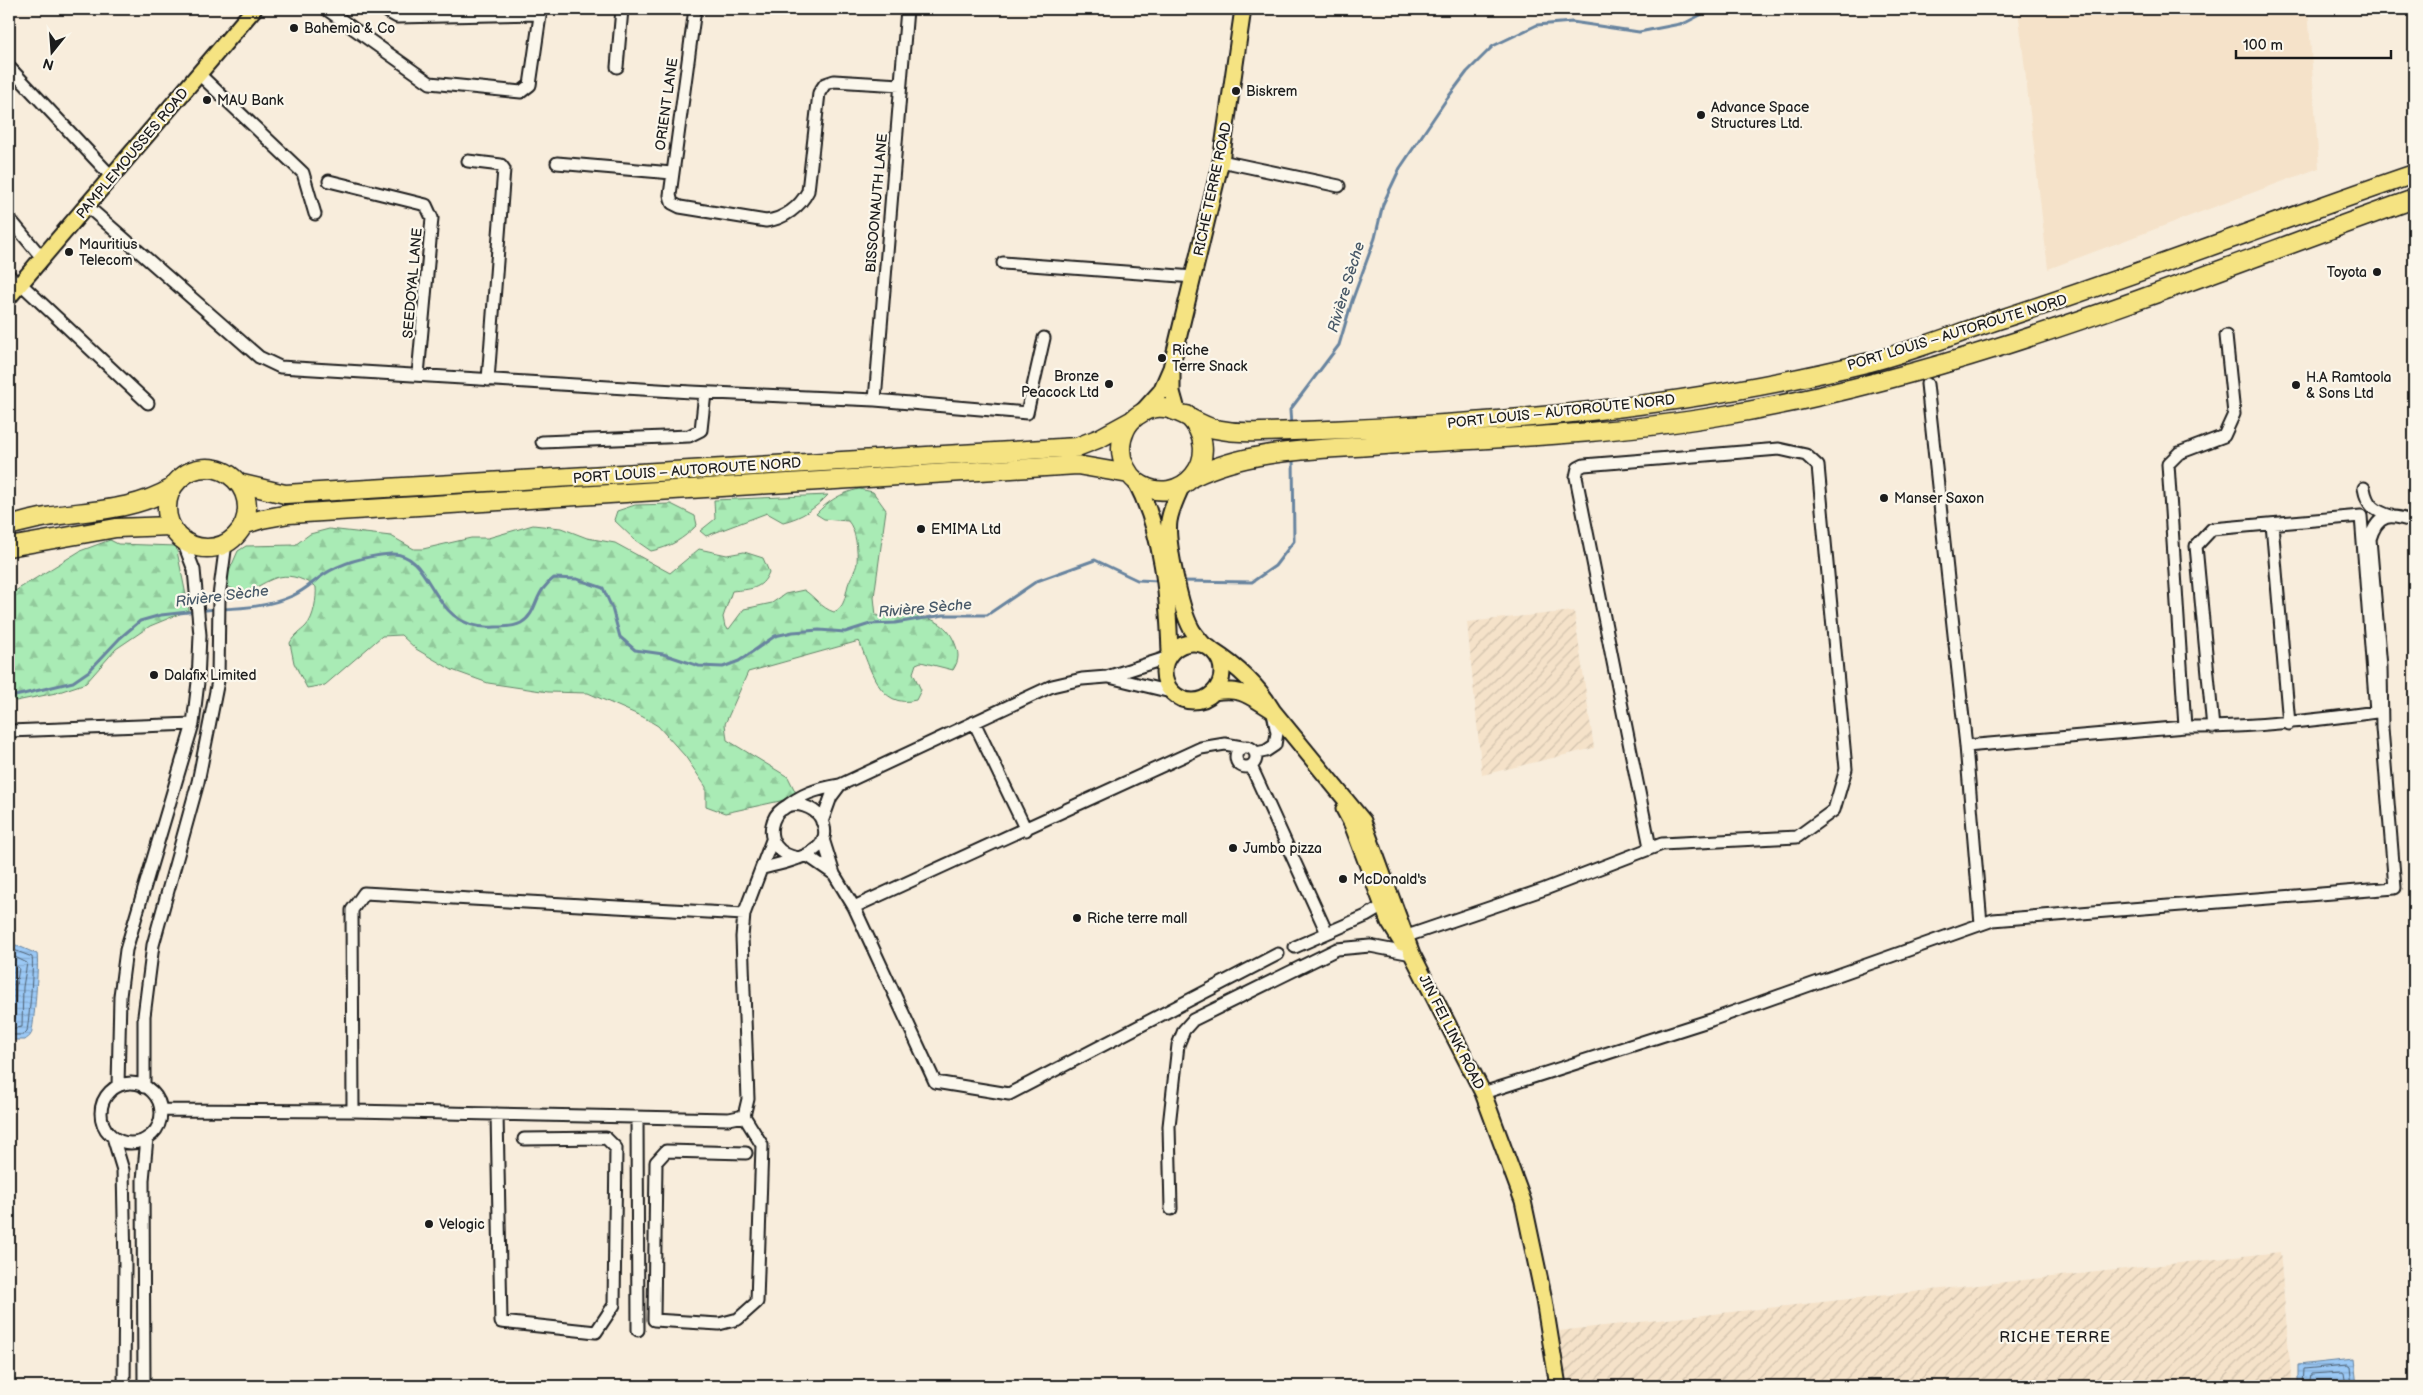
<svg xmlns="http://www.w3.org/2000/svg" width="2423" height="1395" font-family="'Balsamiq Sans',sans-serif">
	<defs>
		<pattern id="industrial-furrows" width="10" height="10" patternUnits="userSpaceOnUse" patternTransform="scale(1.25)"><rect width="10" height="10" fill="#f5e2c9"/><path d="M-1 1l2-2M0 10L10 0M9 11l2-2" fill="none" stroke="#d1c1ac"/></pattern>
		<pattern id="forest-firs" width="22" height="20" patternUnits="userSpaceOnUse" patternTransform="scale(1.25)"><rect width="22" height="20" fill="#a9ebb5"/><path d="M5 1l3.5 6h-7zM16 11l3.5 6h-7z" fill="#91c99b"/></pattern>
		<pattern id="water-rules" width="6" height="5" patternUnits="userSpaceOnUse" patternTransform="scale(1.25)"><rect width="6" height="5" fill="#9bc9f6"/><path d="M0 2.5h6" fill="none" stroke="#85acd2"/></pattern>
	</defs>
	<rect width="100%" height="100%" fill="#f8eddc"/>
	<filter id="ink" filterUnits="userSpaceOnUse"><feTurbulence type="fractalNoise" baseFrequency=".02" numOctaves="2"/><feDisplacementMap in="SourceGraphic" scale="10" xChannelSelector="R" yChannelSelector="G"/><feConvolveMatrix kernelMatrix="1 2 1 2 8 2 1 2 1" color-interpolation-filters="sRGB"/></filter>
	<g filter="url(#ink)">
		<path fill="#f5e2c9" d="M2018 9H2308L2319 168 2048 269Z"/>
		<path fill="url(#industrial-furrows)" d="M1574 611 1594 748 1482 775 1467 622Z
			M2280 1252 2292 1386H1563L1549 1332Z"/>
		<path fill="url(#forest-firs)" stroke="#628468" d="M859 489 873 492 886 510 874 597 876 616C904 614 941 611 954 641 959 653 960 659 953 670L921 662 916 664 913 673 921 690 916 700C879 710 870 667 859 641L748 672 725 724 727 740 788 777 797 795 780 801 725 813 706 806V787L685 756 658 726 643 717 588 693 548 692 488 683 452 670 416 649 401 635 382 636 325 685 307 688 294 663 290 643C294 635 300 632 306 626 314 618 317 597 316 587 305 580 293 574 279 577 260 581 245 602 227 585V576L238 551 246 546 295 545 310 534 329 529 391 536 414 549H423L471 538H488L533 525 561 528 587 538 615 543 670 573 699 549 727 555 744 552 763 558 769 572C762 590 750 589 732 591L723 617 725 627 729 629 744 609 772 603 785 594 804 590C815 597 821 608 834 612 845 607 845 596 848 585 850 578 856 570 857 563 858 550 856 530 848 521L824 519 816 514C828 501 841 493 859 489Z
			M828 495C816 508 801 518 783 522L767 513 706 536 700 531 715 519 714 500Z
			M671 504 695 516 697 525C683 539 671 547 651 551L635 540 614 520 617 511 635 505Z
			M110 540 118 544 176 546 189 610 150 626 116 649 86 683 56 693 16 701 9 696V587L15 591 80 551Z"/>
		<path fill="url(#water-rules)" stroke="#68849f" d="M9 942 37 954C39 961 34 1029 31 1034 30 1037 27 1038 25 1040H9Z
			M2354 1359 2357 1386H2298V1365Z"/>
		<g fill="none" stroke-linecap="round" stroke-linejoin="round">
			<path stroke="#4f6173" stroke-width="1" d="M9 948 32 957C34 962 29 1021 27 1031L23 1035H9
				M9 954 27 963 23 987 22 1027 9 1029
				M9 962 19 968 16 987 15 1019 9 1021
				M2303 1386 2304 1369 2347 1365 2350 1367 2352 1386
				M2309 1386 2311 1374 2342 1372 2344 1373 2346 1386"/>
			<path stroke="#68849f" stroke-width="3" d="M1291 425 1290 410 1339 345 1352 301 1375 238 1383 204 1400 168 1446 100 1467 72 1493 46 1537 25 1572 22 1639 32 1685 23 1712 9
				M1180 581 1252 582 1275 566 1294 541 1293 456
				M222 609C245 608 270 606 292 596 304 591 313 582 323 575 344 561 367 556 391 554 436 552 427 632 495 627 503 627 514 627 521 623 535 615 535 599 543 589 546 585 550 581 554 578L577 579 603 588 612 608 620 637 635 650 663 654 699 666 723 667 739 661 775 636 793 632 819 630 845 632 870 624 895 623 944 615H987L1037 581 1095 560 1137 580 1159 581
				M9 692 15 696 73 682 89 671 120 638 140 621 161 615 215 609"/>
			<g stroke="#1c1c1c" stroke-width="15">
				<path id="minor" d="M326 9 430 83 521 92 530 85 541 9
					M388 9V12L397 17 540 14
					M695 9 670 195 672 203 680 207 766 221C784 219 800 207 808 191L819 93 825 84 834 81 900 85
					M9 67 112 177
					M617 67 622 9
					M199 74 303 173 315 214
					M468 161 501 165 504 169 488 380
					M1221 161 1339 186
					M557 163 672 173
					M329 181 426 205 432 218 418 375
					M87 206 259 357 280 367 691 392 875 400 1027 413 1044 338
					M9 218 43 259
					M1003 263 1194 277
					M9 275 18 288
					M21 284 148 403
					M1927 384 1966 746 1981 924
					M875 400 907 9
					M542 442 689 436 701 430 705 393
					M2364 488C2367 506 2375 511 2391 516
					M2272 524 2289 724
					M1109 677 1171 692
					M974 722 1026 830
					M2185 727 2168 464 2179 453 2224 436 2234 414 2226 336
					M9 731 193 724
					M1966 746 2185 727C2249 728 2312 721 2376 712L2361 516 2212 529 2196 546 2213 728
					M1236 757a10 10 0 1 1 20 0a10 10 0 1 1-20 0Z
					M1256 753 1266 751 1275 745 1277 733 1273 713
					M1251 766 1327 933
					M783 809C801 794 816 789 840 785L1052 686 1082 679 1107 677 1166 658
					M822 822 831 797 840 785
					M823 839 834 874 854 907 1201 748 1225 744 1242 747
					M808 856 834 874
					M763 868C786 862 841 854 820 817 816 811 810 808 804 806 770 795 754 852 799 858
					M854 907 935 1082 1009 1094 1278 954
					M1407 936 1545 889 1662 844 1797 837 1834 810 1846 769 1818 466 1806 455 1779 449 1584 465 1578 468 1576 477 1650 847
					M1295 947 1366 916 1388 903
					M101 1113a30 30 0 1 1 60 0a30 30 0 1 1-60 0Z
					M118 1086 120 996 126 950 193 724 198 682 200 635 194 570 182 539
					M144 1087V1016L153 945 198 782 218 681 219 596 226 543
					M1483 1093 1711 1020 1993 920 2395 888 2382 728 2381 667 2370 539C2378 512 2391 514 2414 522
					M161 1110 353 1111 729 1119 744 1116
					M353 1111 352 910 364 893 744 914
					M497 1114 501 1322 596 1332 614 1305 616 1148 606 1138 524 1139
					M637 1117 638 1330
					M113 1137 123 1170 125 1265 124 1386
					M746 1153 666 1151 656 1162 654 1320 719 1324 738 1319 757 1302 762 1145 744 1116 748 1099 742 937 744 914 772 840
					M1171 1209 1169 1126 1178 1045 1184 1030 1193 1020 1337 949 1370 946 1412 954
					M144 1386 143 1180 147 1138"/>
			</g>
			<g stroke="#1c1c1c" stroke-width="19">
				<path id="major" d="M9 297 254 9
					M1172 372V392L1177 410
					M1142 412 1161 391 1171 368 1221 161 1243 9
					M1135 480C1163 533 1168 594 1170 652
					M1182 485C1177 497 1171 508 1169 521 1166 542 1181 610 1191 628 1194 634 1199 639 1203 644
					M1164 672a29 29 0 1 1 58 0a29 29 0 1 1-58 0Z
					M1213 651C1238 667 1258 685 1273 711L1363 821 1412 954 1483 1093 1523 1201 1544 1300 1558 1386
					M1214 692C1241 687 1249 696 1272 710
					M1344 809 1352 824 1389 922 1402 943"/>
			</g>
			<g stroke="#1c1c1c" stroke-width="21">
				<path id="highway" d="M1187 415C1229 457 1179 512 1137 482 1127 474 1121 461 1121 449 1121 436 1127 423 1137 416 1166 394 1188 422 1215 429 1230 432 1245 433 1261 432 1464 427 1672 411 1870 362 1914 351 1958 333 2001 319 2140 274 2276 221 2414 174
					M167 508a40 40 0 1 1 80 0a40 40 0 1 1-80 0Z
					M1193 477C1252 448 1320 450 1385 445 1494 438 1605 435 1713 417 1956 378 2184 281 2414 199
					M238 483 285 494 1077 447 1100 438 1131 421
					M243 525 262 519 289 514 1077 465 1129 474
					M9 526C21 523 34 519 47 517 90 510 133 511 172 488
					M9 547 116 528 171 526"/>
			</g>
			<use href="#minor" stroke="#fbf7ec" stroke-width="11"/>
			<use href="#major" stroke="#f5e382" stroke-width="15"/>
			<use href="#highway" stroke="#f5e382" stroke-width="18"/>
		</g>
	</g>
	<g fill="#1c1c1c" stroke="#fbf7ec" stroke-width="2">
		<circle cx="294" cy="28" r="5"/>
		<circle cx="1236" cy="91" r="5"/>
		<circle cx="207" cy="100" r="5"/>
		<circle cx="1701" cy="115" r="5"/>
		<circle cx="69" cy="252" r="5"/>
		<circle cx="2377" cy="272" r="5"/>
		<circle cx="1162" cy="358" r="5"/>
		<circle cx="1109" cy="384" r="5"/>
		<circle cx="2296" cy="385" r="5"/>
		<circle cx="1884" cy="498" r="5"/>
		<circle cx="921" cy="529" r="5"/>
		<circle cx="154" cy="675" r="5"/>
		<circle cx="1233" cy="848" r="5"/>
		<circle cx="1343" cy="879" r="5"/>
		<circle cx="1077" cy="918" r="5"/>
		<circle cx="429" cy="1224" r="5"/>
	</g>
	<g text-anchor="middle" stroke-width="4.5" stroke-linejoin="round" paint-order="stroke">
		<g font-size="14" fill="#1c1c1c" stroke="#fbf7ec" text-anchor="start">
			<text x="304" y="33">Bahemia &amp; Co</text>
			<text x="1246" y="96">Biskrem</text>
			<text x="217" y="105">MAU Bank</text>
			<text x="1711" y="112">Advance Space<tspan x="1711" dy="16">Structures Ltd.</tspan></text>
			<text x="79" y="249">Mauritius<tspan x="79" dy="16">Telecom</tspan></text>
			<text x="2367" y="277" text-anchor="end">Toyota</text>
			<text x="1172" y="355">Riche<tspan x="1172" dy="16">Terre Snack</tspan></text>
			<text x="1099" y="381" text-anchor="end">Bronze<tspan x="1099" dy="16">Peacock Ltd</tspan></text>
			<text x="2306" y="382">H.A Ramtoola<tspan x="2306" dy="16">&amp; Sons Ltd</tspan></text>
			<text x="1894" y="503">Manser Saxon</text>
			<text x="931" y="534">EMIMA Ltd</text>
			<text x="164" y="680">Dalafix Limited</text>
			<text x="1243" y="853">Jumbo pizza</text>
			<text x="1353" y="884">McDonald's</text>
			<text x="1087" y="923">Riche terre mall</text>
			<text x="439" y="1229">Velogic</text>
		</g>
		<g font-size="14" fill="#1c1c1c" stroke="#fbf7ec">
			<text transform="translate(666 104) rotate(-82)" y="5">ORIENT LANE</text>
			<text transform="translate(132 153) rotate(-50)" y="5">PAMPLEMOUSSES ROAD</text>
			<text transform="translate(1212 189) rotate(-78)" y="5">RICHE TERRE ROAD</text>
			<text transform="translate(876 203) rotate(-85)" y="5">BISSOONAUTH LANE</text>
			<text transform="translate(412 283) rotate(-85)" y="5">SEEDOYAL LANE</text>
			<text transform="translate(1957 332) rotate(-17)" y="5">PORT LOUIS – AUTOROUTE NORD</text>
			<text transform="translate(1561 411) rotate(-6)" y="5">PORT LOUIS – AUTOROUTE NORD</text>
			<text transform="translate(687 470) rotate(-4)" y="5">PORT LOUIS – AUTOROUTE NORD</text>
			<text transform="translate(1452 1032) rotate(63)" y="5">JIN FEI LINK ROAD</text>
		</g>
		<g font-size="15" font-style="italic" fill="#485968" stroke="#fbf7ec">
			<text transform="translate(1346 287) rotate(-73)" y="5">Rivière Sèche</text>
			<text transform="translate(222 596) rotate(-7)" y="5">Rivière Sèche</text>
			<text transform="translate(925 608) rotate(-5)" y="5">Rivière Sèche</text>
		</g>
		<g font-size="15" letter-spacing="1" fill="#1c1c1c" stroke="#fbf7ec">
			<text x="2055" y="1342">RICHE TERRE</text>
		</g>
	</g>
	<rect width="2423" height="1395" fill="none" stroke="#fbf7ec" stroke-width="30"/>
	<rect x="15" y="15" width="2393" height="1365" fill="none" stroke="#1c1c1c" stroke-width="2" filter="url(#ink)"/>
	<g transform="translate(52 52) rotate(197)" stroke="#fbf7ec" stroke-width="4" paint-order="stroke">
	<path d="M0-4L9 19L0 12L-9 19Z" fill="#1c1c1c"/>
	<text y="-8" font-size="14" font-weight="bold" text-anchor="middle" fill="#1c1c1c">N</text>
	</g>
	<path d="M2236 50v8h155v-8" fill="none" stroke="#1c1c1c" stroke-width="2.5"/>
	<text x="2243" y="50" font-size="15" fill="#1c1c1c" stroke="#fbf7ec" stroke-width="4" paint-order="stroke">100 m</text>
</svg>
